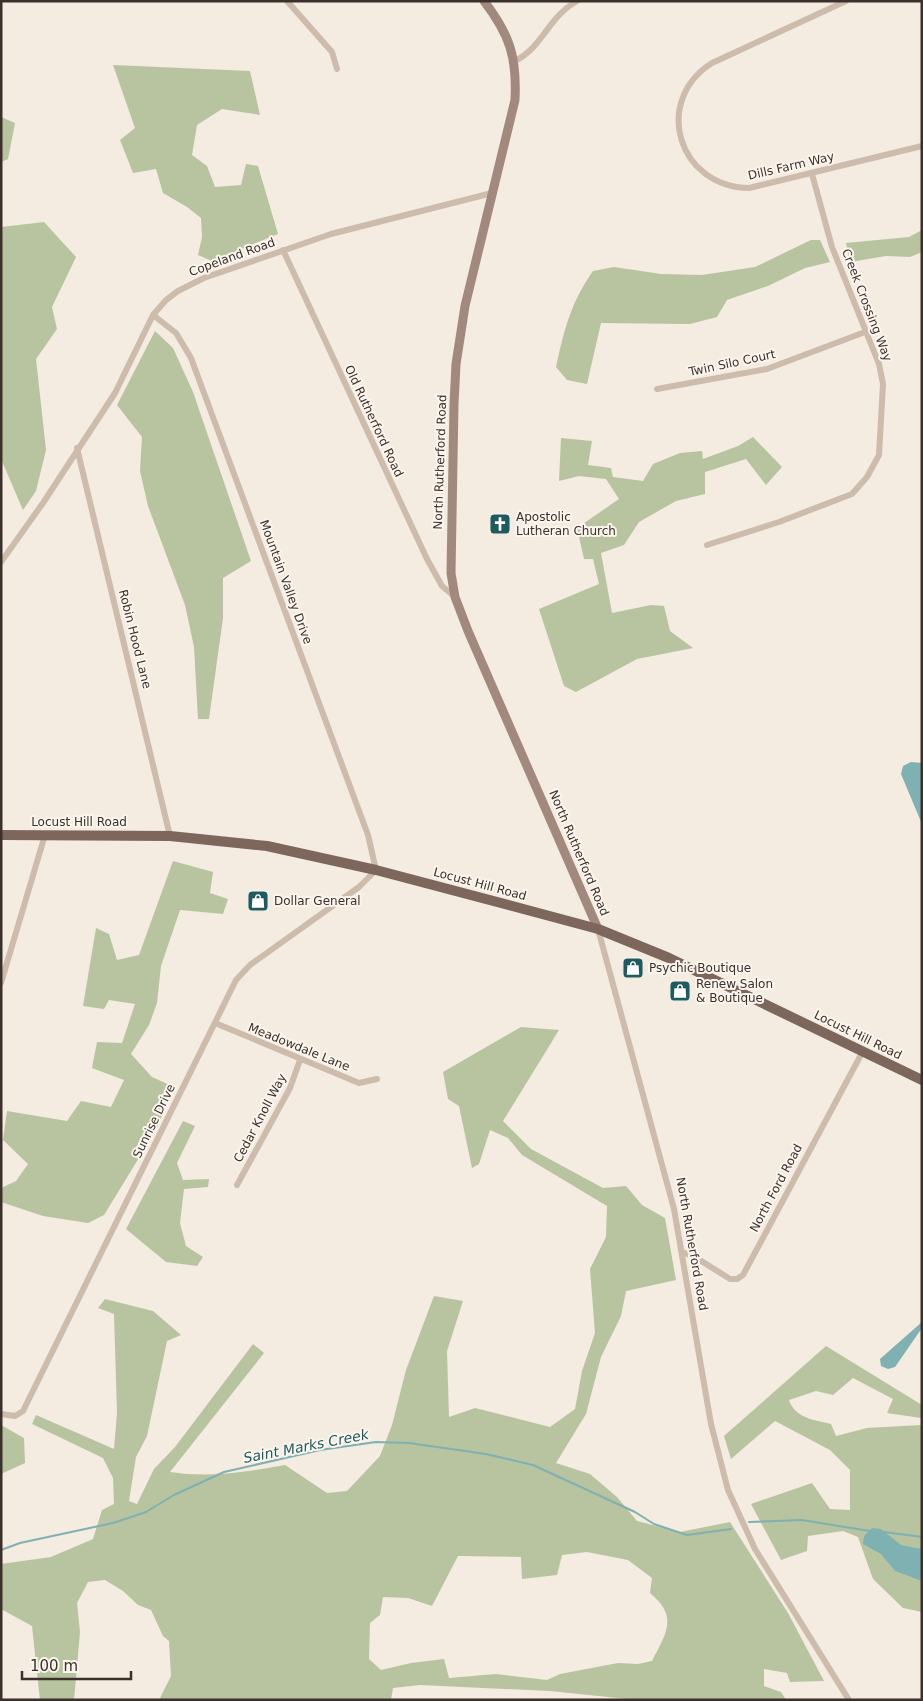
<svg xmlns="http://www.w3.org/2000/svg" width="923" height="1701" font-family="'DejaVu Sans',sans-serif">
	<rect width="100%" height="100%" fill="#f4ebe1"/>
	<path fill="#b8c4a0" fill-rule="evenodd" d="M113 65 250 71 260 115 222 109 197 125 192 155 207 166 215 187 241 185 246 164 258 166 278 234 212 261 198 255 202 237 201 218 187 207 163 193 156 169 133 173 120 140 135 128Z
		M1 117 15 123 8 159 1 162Z
		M44 222 76 257 52 307 57 329 36 359 46 450 36 491 23 510 1 459V227Z
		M922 230V252L910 257 886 256 850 262 846 243 909 237Z
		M811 240H820L830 262 805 268 768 286 727 300 717 317 690 324 601 323 587 384 567 380 556 367C564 330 571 302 593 271L614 267 661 274 702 275 755 267Z
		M155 331 173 348 193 392 251 561 223 578V618L209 719H198L194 647 185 605 148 506 140 471 142 437 117 405Z
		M753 437 782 467 766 485 746 459 705 472V494L676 501 639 522 624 545 601 553 612 613 651 605 664 606 670 631 693 648 637 659 576 692 564 686 539 609 599 584 593 559H584L577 528 619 499 606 479 579 476 559 481 561 438 592 441 588 465 611 468 613 477 643 481 653 464 680 453 702 451 703 459 738 446Z
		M173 861 213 872 210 893 228 899 223 914 180 910 161 966 157 1003 149 1025 131 1054 152 1077 174 1087 156 1130 104 1215 88 1223 43 1216 1 1202V1188L16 1181 28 1164 3 1140 7 1111 67 1121 81 1101 111 1107 124 1080 92 1068 97 1042 122 1043 135 1004 109 1000 104 1009 83 1006 96 928 109 934 117 960 139 955Z
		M521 1027 559 1030 503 1121 531 1149 603 1188 626 1186 642 1205 665 1218 676 1280 626 1291 621 1316 601 1357 586 1414 556 1463 590 1474 617 1497 637 1521 680 1532 730 1522 788 1613 824 1681 790 1682 787 1673 764 1669V1686L781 1692 786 1700H637L550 1691 420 1685 393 1688 391 1700H159L171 1676 169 1641 163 1636 151 1610 138 1605 123 1591 105 1580 88 1582 77 1603 80 1632 74 1700H40L32 1626 1 1609V1564L51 1557 93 1539 102 1510 114 1504 113 1478 103 1458 32 1424 36 1415 114 1449 117 1413 114 1314 98 1308 105 1299 153 1311 181 1335 167 1341 147 1436 136 1457 129 1501 137 1504 154 1469 175 1447 253 1344 264 1353 170 1472C209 1478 246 1472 285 1465L327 1493 347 1491 380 1456 392 1425 406 1370 434 1296 463 1301 447 1351 449 1417 475 1408 550 1427 575 1409 582 1371 595 1333 590 1269 606 1237 607 1206 522 1155 508 1138 490 1130 479 1164 472 1168 459 1106 448 1099 443 1072ZM587 1552 628 1560 652 1578 650 1593C679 1617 666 1633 652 1661L638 1664 618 1663 560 1674 547 1680 496 1674 449 1678 444 1659 411 1663 381 1670 369 1659 370 1623 380 1615 383 1597 408 1598 432 1606 458 1556 521 1557 522 1579 557 1575 562 1555Z
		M183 1121 195 1126 177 1163 183 1180 209 1179 208 1187 184 1189 180 1223 186 1246 203 1257 197 1266 166 1262 126 1229Z
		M826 1346 922 1405V1612L903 1608 873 1579 858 1537 843 1531 808 1536 807 1551 781 1560 751 1504 812 1483 830 1509 850 1510V1470L830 1450 775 1421 731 1459 724 1436ZM853 1378 893 1399 887 1413 921 1418V1425L867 1428 836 1436 831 1424C814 1420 795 1418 789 1400L816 1391 833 1395Z
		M1 1425 24 1438 25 1463 1 1474Z"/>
	<path fill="#7fb0b2" d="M911 762 922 763V824L901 774 903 766Z
		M922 1322V1328L895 1367 888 1369 881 1366 880 1359Z
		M872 1528 881 1529 901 1545 922 1549V1581L895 1571 881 1554 863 1544 864 1536Z"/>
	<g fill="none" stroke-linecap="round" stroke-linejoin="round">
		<path stroke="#7fb0b2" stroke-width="2" d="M749 1522 802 1520 870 1531
			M884 1532 922 1537
			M1 1550 20 1543 113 1523 146 1512 174 1495 224 1472 320 1450 376 1442 409 1443 486 1454 533 1465 635 1512 654 1524 687 1535 731 1529"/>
		<path stroke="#cdbbac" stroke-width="6" d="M287 1 332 52 337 69
			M846 1 712 63C652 101 678 187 749 188L922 146
			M515 61C544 46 547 18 577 1
			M283 250 427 559 442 586 455 597
			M657 389 767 369 865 332
			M77 448 170 836
			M707 545 779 522 852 494 867 477 879 455 883 384 879 364 832 247 812 174
			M1 562 43 503 115 393 153 315 166 300 178 291 204 278 331 234 492 193
			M598 929 674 1209 711 1424 728 1490 755 1549 849 1700
			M1 983 45 835
			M215 1023 359 1083 377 1079
			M237 1185 290 1088 300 1060
			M682 1252 695 1257 730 1279H737L743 1275 863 1051
			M1 1414 15 1416 23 1411 236 980 250 965 359 887 376 870 368 835 191 358 176 333 153 315"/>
		<path stroke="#a18a7d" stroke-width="9" d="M484 1C510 35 517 57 515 100L465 306 456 364 454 404 451 573 455 597 468 631 598 929"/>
		<path stroke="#7d675c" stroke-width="10" d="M1 835 170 836 267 846 376 870 516 907 598 929 669 958 922 1080"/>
	</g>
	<defs>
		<g id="church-square" transform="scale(1.125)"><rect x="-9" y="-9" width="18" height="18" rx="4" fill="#1f5a5e" stroke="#fbf5ee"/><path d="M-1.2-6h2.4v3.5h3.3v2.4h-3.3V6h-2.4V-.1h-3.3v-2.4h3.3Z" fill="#fff"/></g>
		<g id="shop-square" transform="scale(1.125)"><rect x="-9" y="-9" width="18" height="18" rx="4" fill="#1f5a5e" stroke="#fbf5ee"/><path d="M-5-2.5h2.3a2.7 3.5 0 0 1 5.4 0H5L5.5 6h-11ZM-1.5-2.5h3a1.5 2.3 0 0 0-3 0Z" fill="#fff"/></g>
	</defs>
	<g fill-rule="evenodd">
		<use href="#church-square" x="500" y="524"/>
		<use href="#shop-square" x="258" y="901"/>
		<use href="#shop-square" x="633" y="968"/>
		<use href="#shop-square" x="680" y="991"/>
	</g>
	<g text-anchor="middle" stroke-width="4" stroke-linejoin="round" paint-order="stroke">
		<g font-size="12" fill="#3b302b" stroke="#fbf5ee">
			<text transform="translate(791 166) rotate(-13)" y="4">Dills Farm Way</text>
			<text transform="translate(232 257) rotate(-20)" y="4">Copeland Road</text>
			<text transform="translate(867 305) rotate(69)" y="4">Creek Crossing Way</text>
			<text transform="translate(732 363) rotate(-12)" y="4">Twin Silo Court</text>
			<text transform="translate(374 421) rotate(65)" y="4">Old Rutherford Road</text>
			<text transform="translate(440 462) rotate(-88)" y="4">North Rutherford Road</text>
			<text transform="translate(286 582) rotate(70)" y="4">Mountain Valley Drive</text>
			<text transform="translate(135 639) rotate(76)" y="4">Robin Hood Lane</text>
			<text x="79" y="826">Locust Hill Road</text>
			<text transform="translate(579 853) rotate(67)" y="4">North Rutherford Road</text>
			<text transform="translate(480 884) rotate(15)" y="4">Locust Hill Road</text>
			<text transform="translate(858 1035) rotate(26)" y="4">Locust Hill Road</text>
			<text transform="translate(299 1047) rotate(22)" y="4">Meadowdale Lane</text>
			<text transform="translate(260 1118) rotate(-62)" y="4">Cedar Knoll Way</text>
			<text transform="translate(154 1121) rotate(-64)" y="4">Sunrise Drive</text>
			<text transform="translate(776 1188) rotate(-62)" y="4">North Ford Road</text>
			<text transform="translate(692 1244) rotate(80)" y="4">North Rutherford Road</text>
		</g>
		<g font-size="12" fill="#3b302b" stroke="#fbf5ee" text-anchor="start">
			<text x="516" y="521">Apostolic<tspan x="516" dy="14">Lutheran Church</tspan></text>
			<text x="274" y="905">Dollar General</text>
			<text x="649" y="972">Psychic Boutique</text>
			<text x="696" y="988">Renew Salon<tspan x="696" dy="14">&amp; Boutique</tspan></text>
		</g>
		<g font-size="14" font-style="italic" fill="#1f5a5e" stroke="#fbf5ee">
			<text transform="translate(306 1446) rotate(-11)" y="5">Saint Marks Creek</text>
		</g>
	</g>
	<rect width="923" height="1701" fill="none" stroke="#3b302b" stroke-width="5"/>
	<path d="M22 1671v8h109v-8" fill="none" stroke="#3b302b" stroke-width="2.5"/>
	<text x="30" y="1671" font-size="15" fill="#3b302b" stroke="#fbf5ee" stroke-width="4" paint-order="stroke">100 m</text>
</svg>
